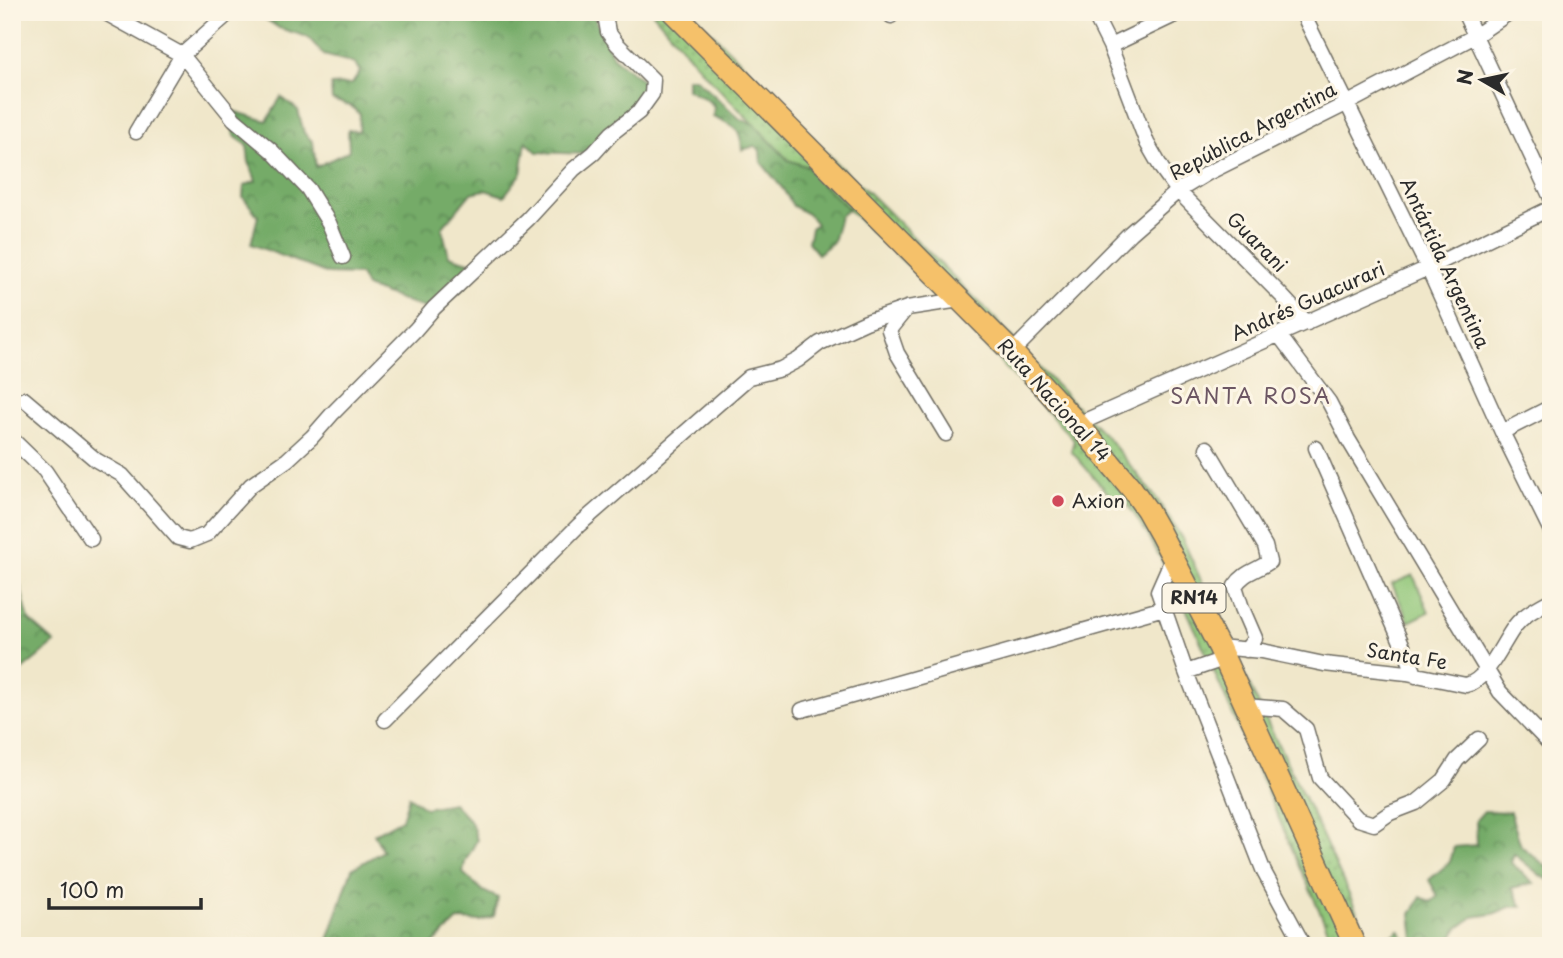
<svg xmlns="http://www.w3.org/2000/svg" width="1563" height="958" font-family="'Playpen Sans',sans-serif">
	<defs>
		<pattern id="grass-dots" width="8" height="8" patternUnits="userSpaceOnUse" patternTransform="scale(1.75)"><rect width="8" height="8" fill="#90c678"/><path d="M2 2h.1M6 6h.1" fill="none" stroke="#76a163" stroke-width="1.8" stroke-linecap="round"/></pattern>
		<pattern id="forest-crowns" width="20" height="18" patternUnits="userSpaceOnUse" patternTransform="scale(1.75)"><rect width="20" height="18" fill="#74ab68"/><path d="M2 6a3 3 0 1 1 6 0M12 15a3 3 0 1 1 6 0" fill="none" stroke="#5f8b56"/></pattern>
	</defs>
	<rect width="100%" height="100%" fill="#fcf5e5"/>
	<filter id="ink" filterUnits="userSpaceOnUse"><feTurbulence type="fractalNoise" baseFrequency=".0143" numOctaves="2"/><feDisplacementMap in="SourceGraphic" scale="14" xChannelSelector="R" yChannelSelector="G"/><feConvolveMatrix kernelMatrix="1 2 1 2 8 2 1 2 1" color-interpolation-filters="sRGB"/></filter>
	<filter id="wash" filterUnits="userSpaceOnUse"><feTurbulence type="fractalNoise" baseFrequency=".00686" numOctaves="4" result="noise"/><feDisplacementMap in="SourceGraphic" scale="28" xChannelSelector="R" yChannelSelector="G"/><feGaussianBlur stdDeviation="1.57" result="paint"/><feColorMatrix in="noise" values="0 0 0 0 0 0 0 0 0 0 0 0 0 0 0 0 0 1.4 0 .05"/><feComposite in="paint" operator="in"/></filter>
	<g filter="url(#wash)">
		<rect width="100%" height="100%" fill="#f0e7ca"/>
		<path fill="url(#grass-dots)" stroke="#5e7852" stroke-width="2" d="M652 12H691L765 86 836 163 868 192 991 314 1045 374 1108 438 1157 499 1183 540 1232 650 1316 822 1362 923 1375 946H1335L1181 597 1148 535 1126 502 1118 505 1071 451 1074 440 914 271 821 184 808 167 788 160 703 72Z"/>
		<path fill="url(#forest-crowns)" stroke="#506b4a" stroke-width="2" d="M255 12H588L595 19 613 57 642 80 643 95 585 154 537 152 526 141 521 174 504 196 485 190 471 193 442 228 449 256 469 262 465 287 436 312 366 287 360 275 328 274 251 244 258 216 243 197 244 186 256 181 249 162 247 145 234 136 229 110 267 121 281 97 298 110 304 133 313 142 316 167 349 151 348 130 359 131 360 114 351 106 332 100 331 85 352 84 360 72 355 63 324 55 308 37 279 28Z
			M687 78H695L740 119 754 124 788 160 808 167 821 184 849 209 840 216 833 242 818 254 808 242 811 228 816 224 808 214 793 206 783 189 761 162 760 150 755 146 742 150C741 126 733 126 713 116L714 106 706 99 687 89Z
			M12 555 29 620 55 643 12 678Z
			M409 796 425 808 453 803 471 822 477 840 465 862 463 873 483 891 498 898 494 916 481 921 458 920 431 946H326L352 869 383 851 374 834 402 819Z
			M1484 811 1510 812 1521 846 1551 870V881L1541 876 1514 854 1511 863 1534 883 1512 888 1522 907H1510L1493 914 1473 917 1457 929 1450 946H1386V941L1399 930 1407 942 1414 940 1411 914 1421 897 1431 902 1438 896 1429 880 1450 862 1454 847 1477 845 1476 820Z"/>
		<path fill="#90c678" stroke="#5e7852" stroke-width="2" d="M1413 575 1429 612 1409 622 1392 584Z"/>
	</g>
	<g filter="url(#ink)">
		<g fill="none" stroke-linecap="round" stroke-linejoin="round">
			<g stroke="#706d63" stroke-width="17">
				<path id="minor" d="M104 12 182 55 234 119 272 151 308 189 329 223 343 257
					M1093 12 1110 46 1147 143 1162 169 1178 191 1281 295 1307 323
					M1302 12 1428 268 1502 432 1551 531
					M1464 12 1551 198
					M891 16 894 12
					M1110 46 1181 12
					M136 132 182 55 230 12
					M906 309 889 330 897 353 946 434
					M1279 335 1329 402 1348 439 1500 692 1551 745
					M1012 352 1130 233 1178 191 1206 174 1346 104 1475 36 1510 12
					M24 399 96 460 122 475 178 538 190 541 207 534 251 485 287 460 312 437 333 413 415 330 434 308 528 219 574 169 594 153 612 133 639 112 652 94 653 80 617 44 608 32 605 15
					M1078 424 1428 268 1551 208
					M1502 432 1551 407
					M12 439 45 471 91 539
					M1207 448 1265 546 1269 562C1256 571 1244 572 1235 586L1242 608 1255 638 1246 650
					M1316 448 1416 676
					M1173 557 1158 591 1186 672 1264 872 1304 946
					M1219 647 1262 651 1324 664 1407 673 1466 685C1488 680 1502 643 1515 626 1524 614 1538 608 1551 600
					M1186 672 1224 659
					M1245 706 1283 709 1306 729 1320 778 1358 819 1374 824 1390 813 1416 803 1444 780 1457 760 1479 739
					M802 710 1164 608
					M385 720 579 525 749 377 781 369 798 360 820 343 866 322 907 308 960 300"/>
			</g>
			<g stroke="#706d63" stroke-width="24">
				<path id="highway" d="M673 12 1012 352 1078 424 1132 489 1147 510 1160 533 1219 647 1355 946"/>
			</g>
			<use href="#minor" stroke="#fff" stroke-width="14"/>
			<use href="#highway" stroke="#f5c16b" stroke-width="21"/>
		</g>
	</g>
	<circle fill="#d1495b" stroke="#fcf5e5" stroke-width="2.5" cx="1058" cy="501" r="7"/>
	<g text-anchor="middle" stroke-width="6" stroke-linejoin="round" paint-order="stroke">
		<rect fill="#fcf5e5" stroke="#6a6863" stroke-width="2" x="1162.5" y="583.5" width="63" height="29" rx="5"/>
		<g font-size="18" font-weight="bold" fill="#2b2b2b">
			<text x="1194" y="604">RN14</text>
		</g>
		<g font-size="19" fill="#2b2b2b" stroke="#fcf5e5">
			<text transform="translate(1253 131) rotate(-28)" y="7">República Argentina</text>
			<text transform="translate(1257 242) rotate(45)" y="7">Guarani</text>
			<text transform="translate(1445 263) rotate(65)" y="7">Antártida Argentina</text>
			<text transform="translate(1308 301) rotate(-24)" y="7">Andrés Guacurari</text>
			<text transform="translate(1054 400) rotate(48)" y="7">Ruta Nacional 14</text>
			<text transform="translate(1407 656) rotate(9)" y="7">Santa Fe</text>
		</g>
		<g font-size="19" fill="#2b2b2b" stroke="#fcf5e5" text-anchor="start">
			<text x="1072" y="508">Axion</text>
		</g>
		<g font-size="21" letter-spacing="2" fill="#6c5663" stroke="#fcf5e5">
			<text x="1251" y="404">SANTA ROSA</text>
		</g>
	</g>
	<rect width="1563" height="958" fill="none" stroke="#fcf5e5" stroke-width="42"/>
	<g transform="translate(1482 80) rotate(279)" stroke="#fcf5e5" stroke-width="5" paint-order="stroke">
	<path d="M0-5L12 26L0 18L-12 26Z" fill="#2b2b2b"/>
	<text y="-10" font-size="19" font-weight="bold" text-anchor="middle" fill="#2b2b2b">N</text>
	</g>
	<path d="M49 898v10h152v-10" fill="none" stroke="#2b2b2b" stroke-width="3.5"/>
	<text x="60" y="898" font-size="21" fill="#2b2b2b" stroke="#fcf5e5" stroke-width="5" paint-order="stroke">100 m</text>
</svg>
